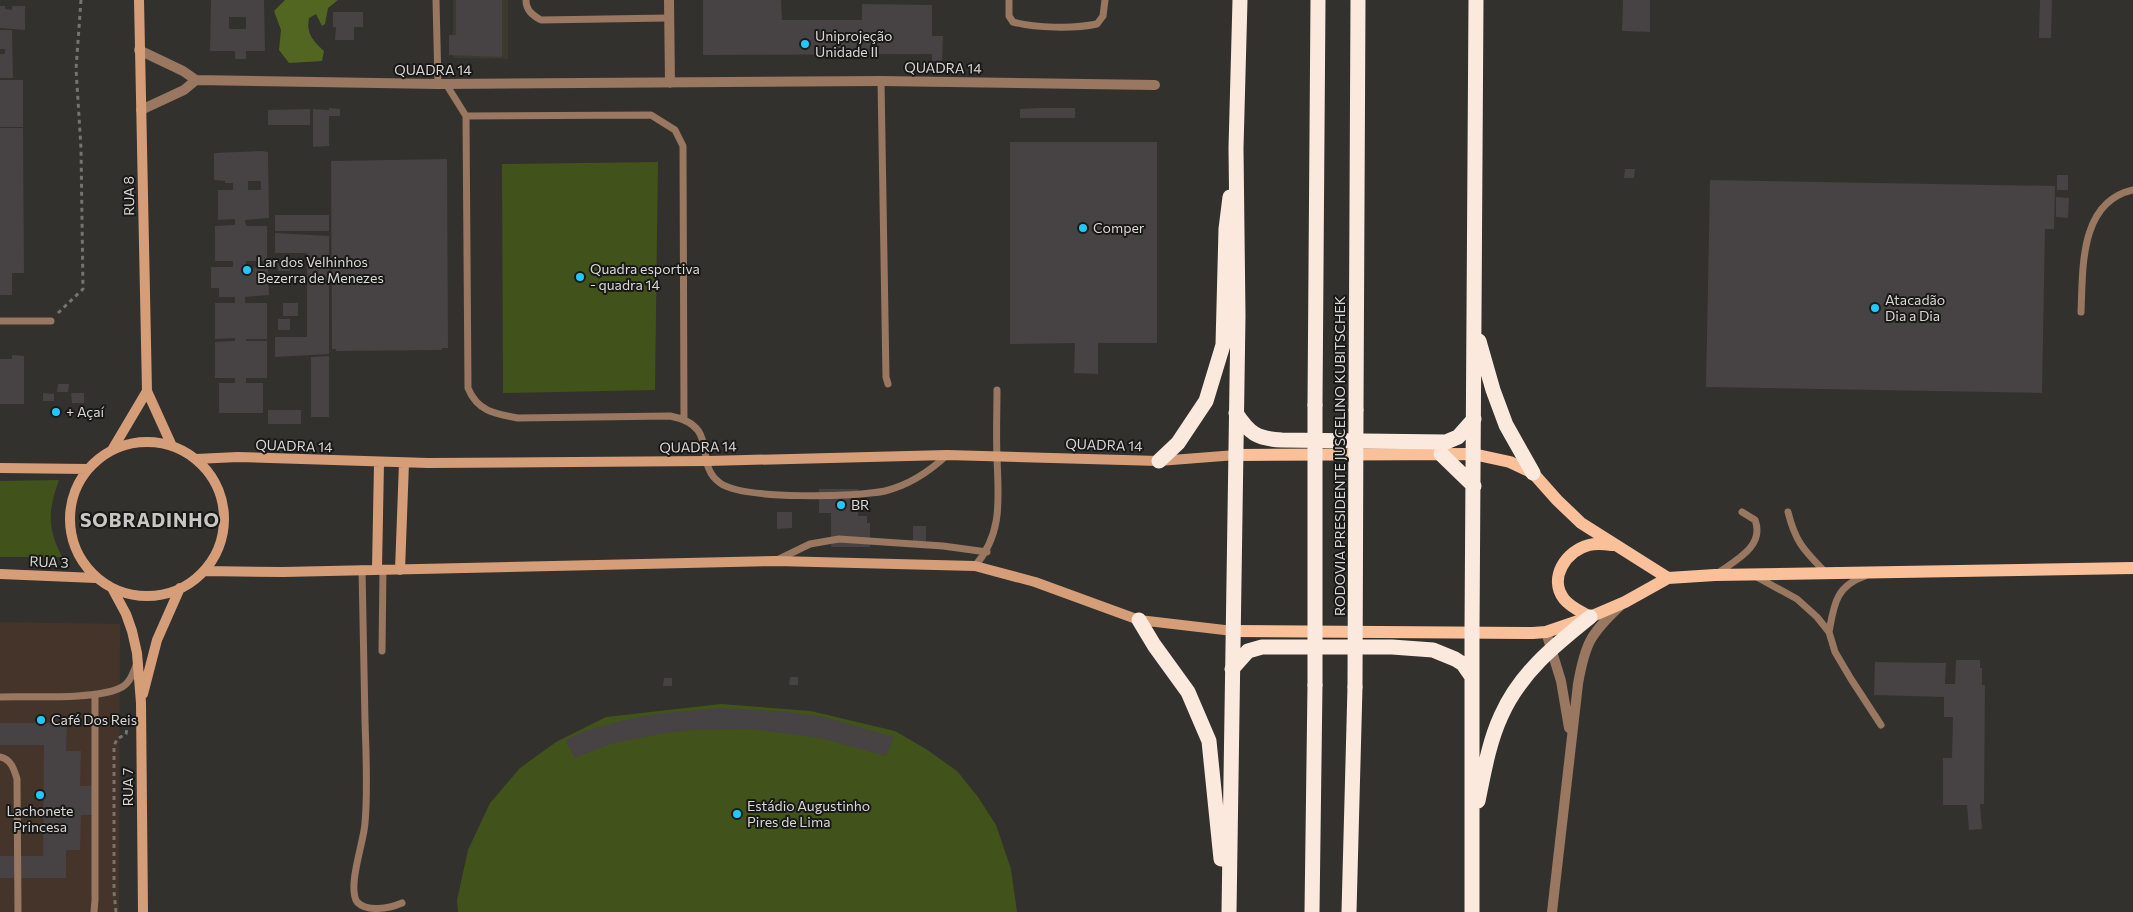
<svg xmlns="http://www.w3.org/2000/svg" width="2133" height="912" font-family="Commissioner,sans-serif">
	<rect width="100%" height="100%" fill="#32312d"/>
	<path fill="#45342a" d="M0 622 120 624 119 912H0Z"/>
	<path fill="#3c392f" d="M453 0H508V59L453 58Z"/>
	<path fill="#41521b" d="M658 162 655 390 503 393 502 164Z
		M59 480C48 511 47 527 62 557H0V481Z
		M721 704 811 711 895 731 926 749 957 771 978 797 996 825 1011 869 1017 912H458L457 900 468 850 490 803 520 768 556 742 606 717Z"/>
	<path fill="#526621" d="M285 0H338L328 8 325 24 322 26 316 14 309 18C306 33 313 41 324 51L322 61 289 63 279 50 281 30 274 11Z"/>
	<path fill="#474243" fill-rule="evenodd" d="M211 0H264L265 51H246V59H235V51H210ZM229 17H246V29H229Z
		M456 0H502V57L449 55V35H456Z
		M703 0H781L782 20H862V4L932 5V36H943L942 61H932V54L703 55Z
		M1623 0H1650V32L1622 31Z
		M2040 0H2052L2051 38H2039Z
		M0 6H5V9L12 10V6H25V30L0 28Z
		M333 12H363V27H354V40H335L336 27H333Z
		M0 30H12L13 78H0V54H5V49H0Z
		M0 80H23V127H0Z
		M329 108 340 109V116H329V146L313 147V109L329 110Z
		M1038 108H1075V118H1020V109Z
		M310 109V125H268V110Z
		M0 128H23L24 273H12V295H0Z
		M1010 142H1157V343H1098V374L1074 373 1075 343 1010 344Z
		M262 151 268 152 269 218 245 220 246 226H267V261H246V267L268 268 269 295 245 297V303H267V339H246V341H267V378H246V383H263V413H219V383H235V378H215V342L235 341V338L215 339V303H235V297H219V288H211V267H233V261H215V226L235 225V219L218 220V190H233V183H225V181L214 180V153ZM248 181H261V190H248Z
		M447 159 448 348H442V350L336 351V349H332L331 161Z
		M1625 169H1635L1634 178H1624Z
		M2057 175H2068V190H2057Z
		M1710 180 2055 186 2054 229H2045L2042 393 1706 387Z
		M2056 197 2069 198 2068 218 2056 217Z
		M275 215H329V231H275Z
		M275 233 329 236V354L275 357V337H307V253H275Z
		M290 258V271H278L277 259Z
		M283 303H298V316H283Z
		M278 319H290V330H278Z
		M12 355 24 356V404H0V359H12Z
		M329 356V417H311V357Z
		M58 384H69L68 392H57Z
		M43 393 54 394V401H43Z
		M71 393H84V403H72Z
		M268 410H301V424H268Z
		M819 489H858V516H867V523H870V547H831V513H819Z
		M777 512H792V528L777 529Z
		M913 526H926V541H913Z
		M1956 660H1980V668H1982V685H1985L1984 804H1980L1982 829 1969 830 1967 805H1943V758H1952L1953 717H1944V697L1874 695 1875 662 1946 663 1945 684H1955Z
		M790 677H798V685H789Z
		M664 678H672V686H663Z
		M721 708 789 712 824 717 894 737 886 756 820 738 753 729 690 730 659 734 610 744 575 758 565 740 585 731 625 720 656 714Z
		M0 723H67L66 751H81L80 786H94V815H81L80 850H66V878H0V856H43L44 745H0Z"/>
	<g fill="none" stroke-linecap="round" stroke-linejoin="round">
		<path stroke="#757471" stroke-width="3" stroke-dasharray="4 4" stroke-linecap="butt" d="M58 313 83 289 81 148 76 69 81 0
			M116 912 114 892V746L117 739 126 734 127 729"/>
		<path stroke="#997760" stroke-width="7" d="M436 0 438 84
			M526 0C526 10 532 15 541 20L668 18
			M1009 0V16L1013 22C1035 28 1074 29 1097 24L1103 16 1105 0
			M881 81 886 377 888 384
			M446 84 466 116
			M2081 312C2083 269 2079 202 2133 190
			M0 321H51
			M684 419 683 146 675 130 651 115 466 116 468 388C477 411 495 414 518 418L670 416C722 426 692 463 720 483 743 500 856 497 885 491 909 485 929 472 947 455
			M1788 512C1796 544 1805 551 1826 573
			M777 560 810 544 839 539 943 546 987 552
			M975 566C1004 532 998 497 997 456 996 434 997 411 997 390
			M362 569C363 619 364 670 365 721 366 755 368 789 365 823 364 842 347 886 357 902 367 912 388 909 402 903
			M1718 573C1736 560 1765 546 1755 520L1742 512
			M1755 576 1797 599 1817 617 1829 632 1835 652 1851 679 1881 725
			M1829 632C1834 604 1836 586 1865 576
			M382 651 383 569
			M0 697C30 696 95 700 120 688 130 684 133 673 137 663
			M0 757C11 759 14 769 17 779L18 912
			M94 912 95 900V695"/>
		<path stroke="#997760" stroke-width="10" d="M669 0 670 83
			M139 50 183 71 196 80
			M196 80 438 84 881 81 1155 85
			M141 110 184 90 196 80
			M1546 632 1561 681 1569 728
			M1552 912 1578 684C1585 644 1590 634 1620 606"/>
		<path stroke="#d59e79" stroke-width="10" d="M139 0 147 391 172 446
			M70 519a77 77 0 1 1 154 0a77 77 0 1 1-154 0Z
			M112 450 147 391
			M196 459 238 457 428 463 708 461 947 455 1159 461 1236 455
			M0 468 88 469
			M377 569 379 463
			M400 570 404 463
			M204 571 283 572 776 561 975 566 1035 582 1139 620 1233 631
			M0 574 96 578
			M112 588 126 614 132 631 137 653 141 703 143 912
			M143 694 157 640 180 588"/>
		<path stroke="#f9c09a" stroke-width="12" d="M1236 455 1473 454 1510 462 1533 473 1557 500 1581 523 1668 578
			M1590 617C1582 612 1570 607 1564 599 1548 578 1566 551 1589 545 1596 543 1605 544 1612 545
			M1233 631 1533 633 1546 632 1590 617 1625 602 1668 578 1715 575 2133 568"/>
		<path stroke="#fbe9de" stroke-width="15" d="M1479 341 1493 390 1506 425 1533 473
			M1315 405 1318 0
			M1356 410 1358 0
			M1236 413C1249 433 1257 439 1282 440L1446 442 1458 437 1474 419
			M1441 454 1474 486
			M1159 461 1178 443 1206 401 1223 345 1226 229 1230 197
			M1139 620 1154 645 1188 692 1209 741 1221 859
			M1232 669 1248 651 1262 647H1392L1433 650 1455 659 1463 664 1472 677
			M1478 801C1484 772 1489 742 1501 716 1520 673 1555 645 1590 617
			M1229 912 1238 316 1236 148 1240 0
			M1312 912 1315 685
			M1349 912 1355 687
			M1472 912V631L1476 0"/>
		<path stroke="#fbe9de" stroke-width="15" d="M1315 685V405
			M1355 687 1356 410"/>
	</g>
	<g fill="#20c9fd" stroke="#191917" stroke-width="2">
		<circle cx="805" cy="44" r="5"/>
		<circle cx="1083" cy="228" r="5"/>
		<circle cx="247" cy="270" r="5"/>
		<circle cx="580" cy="277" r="5"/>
		<circle cx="1875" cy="308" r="5"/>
		<circle cx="56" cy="412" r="5"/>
		<circle cx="841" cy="505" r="5"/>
		<circle cx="41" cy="720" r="5"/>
		<circle cx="40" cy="795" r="5"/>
		<circle cx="737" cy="814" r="5"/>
	</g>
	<g text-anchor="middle" stroke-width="4" stroke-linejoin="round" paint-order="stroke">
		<g font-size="14" fill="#d8d7d5" stroke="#191917" text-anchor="start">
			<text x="815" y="41">Uniprojeção<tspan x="815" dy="16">Unidade II</tspan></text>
			<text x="1093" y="233">Comper</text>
			<text x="257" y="267">Lar dos Velhinhos<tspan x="257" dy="16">Bezerra de Menezes</tspan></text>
			<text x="590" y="274">Quadra esportiva<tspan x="590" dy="16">- quadra 14</tspan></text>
			<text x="1885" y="305">Atacadão<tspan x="1885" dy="16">Dia a Dia</tspan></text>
			<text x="66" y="417">+ Açaí</text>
			<text x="851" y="510">BR</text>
			<text x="51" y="725">Café Dos Reis</text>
			<text x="747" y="811">Estádio Augustinho<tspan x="747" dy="16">Pires de Lima</tspan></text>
			<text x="40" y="816" text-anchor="middle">Lachonete<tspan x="40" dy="16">Princesa</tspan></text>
		</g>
		<g font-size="14" fill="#d8d7d5" stroke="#191917">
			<text transform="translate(943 68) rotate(1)" y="5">QUADRA 14</text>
			<text x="433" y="75">QUADRA 14</text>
			<text transform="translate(129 196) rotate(-91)" y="5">RUA 8</text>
			<text transform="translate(1104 445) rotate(2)" y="5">QUADRA 14</text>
			<text transform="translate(294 446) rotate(2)" y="5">QUADRA 14</text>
			<text transform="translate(698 447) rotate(-1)" y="5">QUADRA 14</text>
			<text transform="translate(1340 456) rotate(-90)" y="5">RODOVIA PRESIDENTE JUSCELINO KUBITSCHEK</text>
			<text transform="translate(49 562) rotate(2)" y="5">RUA 3</text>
			<text transform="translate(128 787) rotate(-90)" y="5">RUA 7</text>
		</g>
		<g font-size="19" font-weight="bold" letter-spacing="1" fill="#c9c7c3" stroke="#191917">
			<text x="150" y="527">SOBRADINHO</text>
		</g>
	</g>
</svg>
